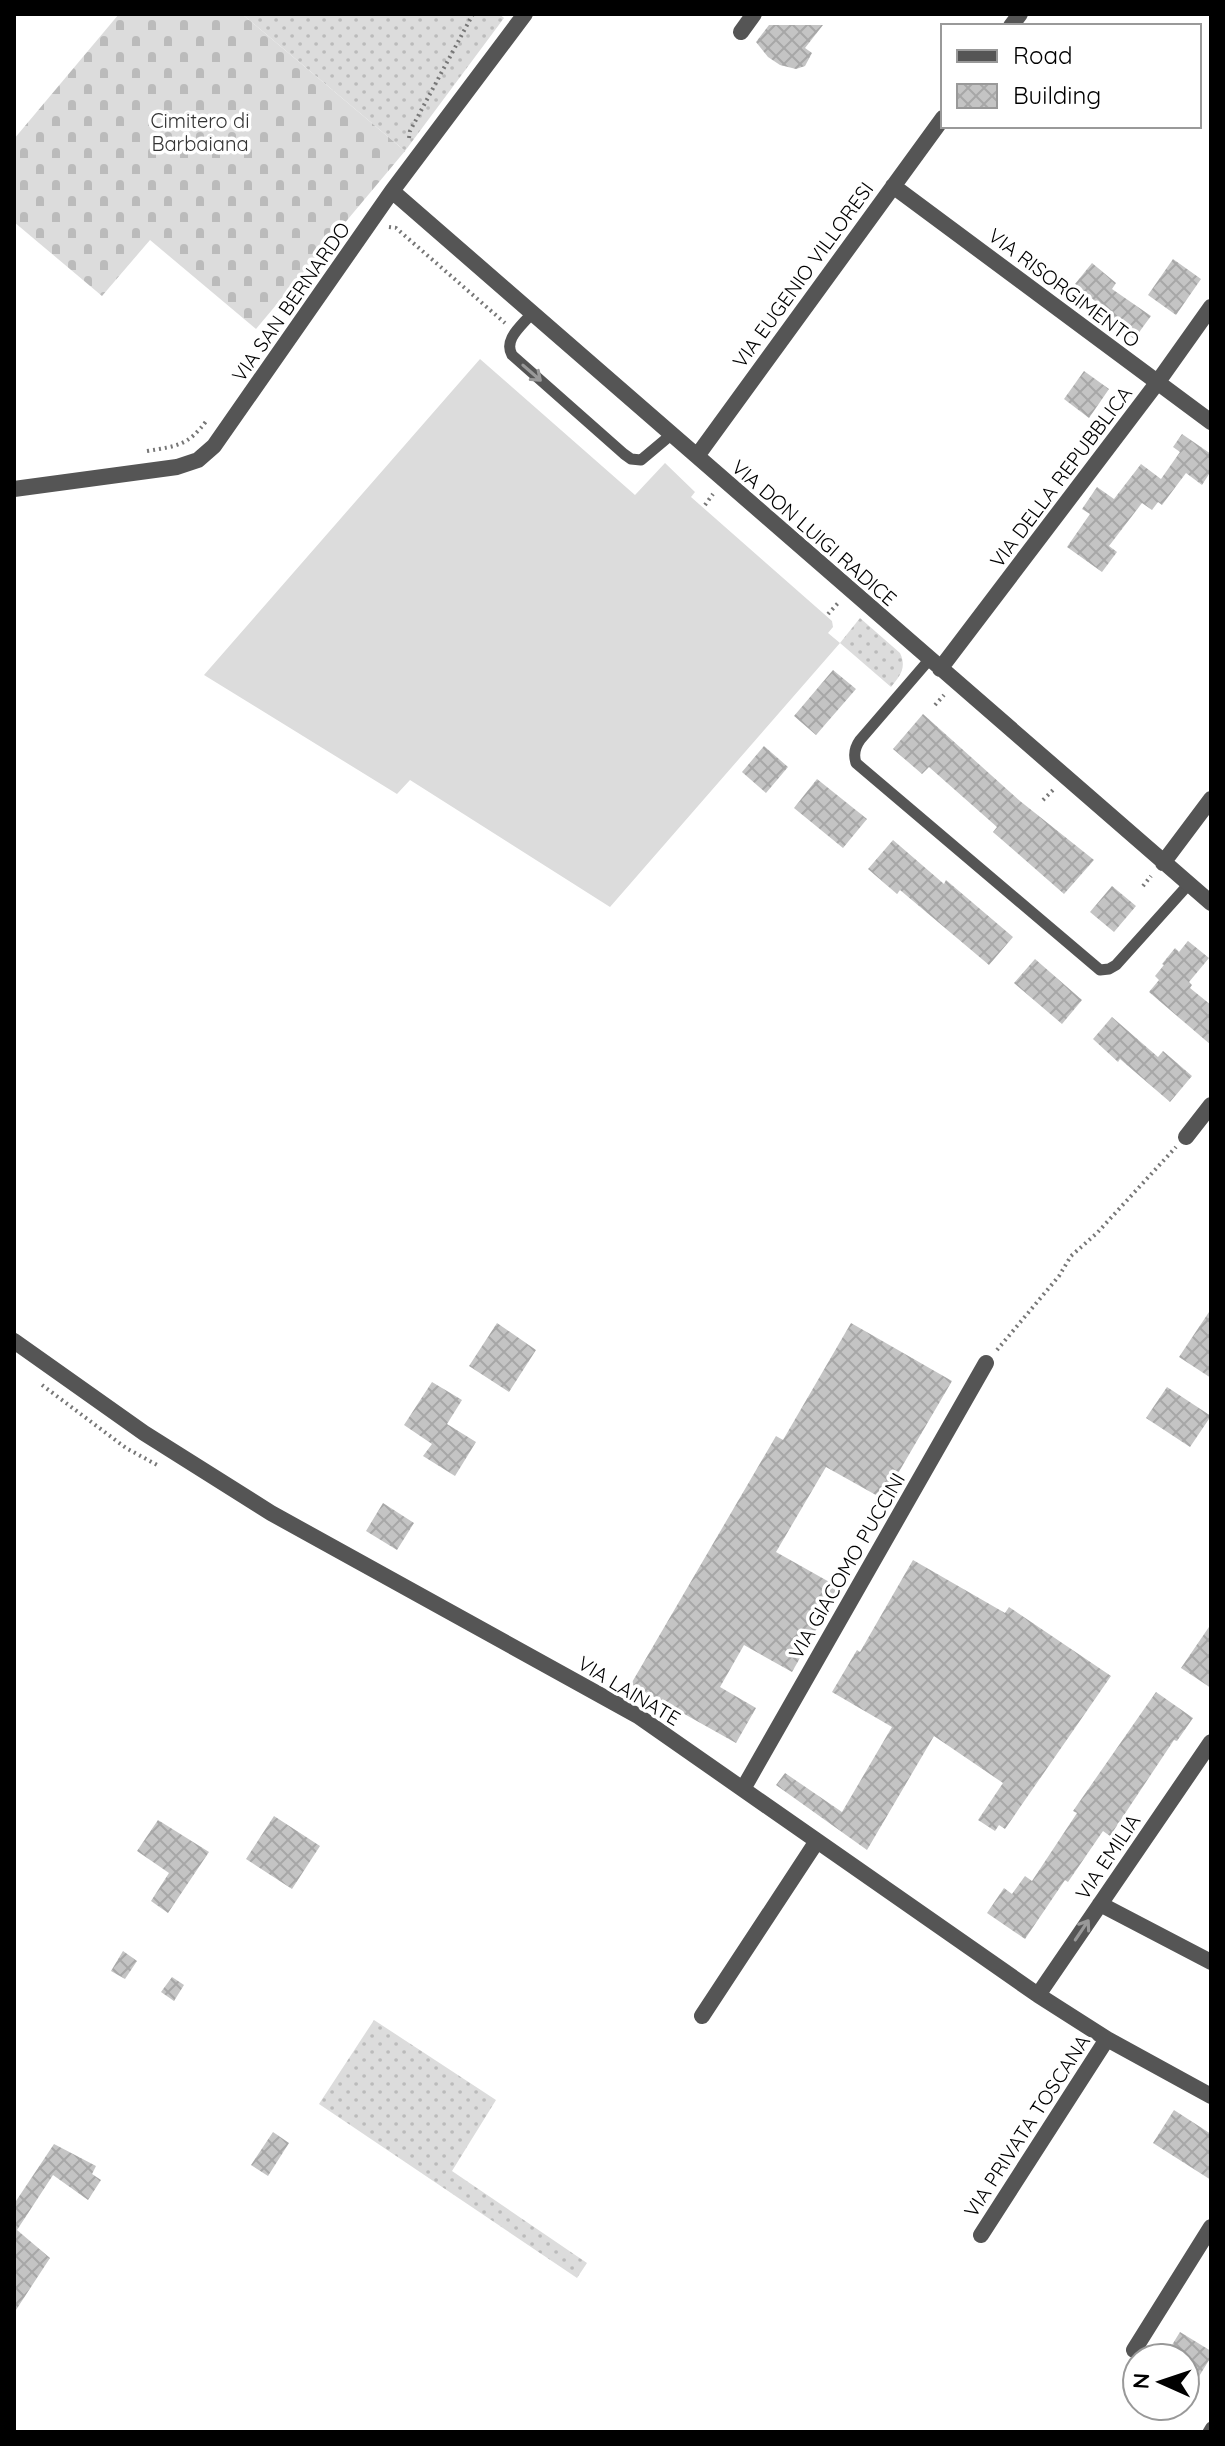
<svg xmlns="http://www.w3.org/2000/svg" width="1225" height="2446" font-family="Quicksand,sans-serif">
	<defs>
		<pattern id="grass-dots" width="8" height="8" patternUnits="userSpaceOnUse" patternTransform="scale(2)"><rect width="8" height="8" fill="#dcdcdc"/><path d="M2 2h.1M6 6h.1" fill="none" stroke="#bbb" stroke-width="1.8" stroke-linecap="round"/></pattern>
		<pattern id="cemetery-stones" width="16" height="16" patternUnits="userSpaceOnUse" patternTransform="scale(2)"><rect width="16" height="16" fill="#dcdcdc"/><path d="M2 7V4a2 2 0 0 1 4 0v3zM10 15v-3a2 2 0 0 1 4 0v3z" fill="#bbb"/></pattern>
		<pattern id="building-cross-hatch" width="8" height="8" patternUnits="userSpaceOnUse" patternTransform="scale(2)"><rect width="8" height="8" fill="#c4c4c4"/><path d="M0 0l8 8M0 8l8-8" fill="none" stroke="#a7a7a7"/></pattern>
	</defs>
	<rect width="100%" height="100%" fill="#fff"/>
	<path fill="url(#grass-dots)" d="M242 14H499L504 18 405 151Z
		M860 618 900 653C907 668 900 676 891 687L840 643Z
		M374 2020 496 2100 452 2171 587 2263 577 2278 319 2104Z"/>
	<path fill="url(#cemetery-stones)" d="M119 14H242L405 151 256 329 150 240 102 296 14 222V139Z"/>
	<path fill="#dcdcdc" d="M480 359 635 495 665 463 695 492 691 497 832 621 833 627 828 633 840 643 610 907 410 780 397 794 204 675Z"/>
	<path fill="url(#building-cross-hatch)" d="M769 25H823L805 48 812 53 805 66 796 69 780 65 768 57 756 42Z
		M1173 259 1201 279 1176 315 1148 295Z
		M1092 263 1116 283 1112 289 1151 316 1134 339 1111 322 1114 317 1075 284Z
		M1084 371 1109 389 1089 418 1064 399Z
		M1182 434 1211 454V471L1202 485 1186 473 1162 505 1158 502 1152 510 1142 503 1109 546 1117 552 1102 572 1067 547 1090 514 1082 509 1097 487 1114 499 1141 464 1161 479 1180 452 1173 447Z
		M833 670 856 689 816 735 794 716Z
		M923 714 1020 801 1094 860 1064 894 993 832 997 827 929 767 922 774 893 749Z
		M764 746 788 767 766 793 742 772Z
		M817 779 867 819 843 848 794 808Z
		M893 840 944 884 946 880 1013 937 989 965 900 890 897 894 868 869Z
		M1112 886 1136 906 1114 932 1090 912Z
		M1188 941 1209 958 1189 982 1192 985 1190 988 1211 1005V1045L1149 992 1159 980 1155 976 1164 965 1162 964 1175 948 1179 952Z
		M1035 959 1082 1000 1062 1024 1014 983Z
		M1112 1017 1158 1057 1163 1051 1192 1076 1170 1102 1120 1059 1118 1062 1093 1039Z
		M1211 1309V1378L1179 1357Z
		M497 1323 536 1350 509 1392 469 1366Z
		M851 1323 952 1381 883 1499 826 1467 776 1552 840 1588 792 1672 744 1645 720 1687 756 1708 736 1743 631 1684 776 1436 783 1440Z
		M432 1382 462 1400 447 1424 476 1442 455 1476 423 1456 432 1444 404 1425Z
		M1167 1387 1211 1416 1190 1447 1146 1418Z
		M383 1503 414 1523 397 1550 366 1531Z
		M913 1560 1005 1613 1009 1607 1111 1676 1005 1829 999 1825 995 1831 978 1820 1003 1783 934 1736 867 1850 776 1785 785 1773 842 1812 892 1727 832 1692 857 1650 860 1652Z
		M1211 1624V1688L1181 1668Z
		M1156 1692 1193 1718 1177 1741 1174 1740 1110 1836 1103 1831 1068 1882 1065 1880 1025 1939 987 1913 1004 1888 1012 1894 1025 1876 1032 1881 1077 1813 1073 1811Z
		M274 1816 320 1846 292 1889 246 1859Z
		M158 1820 209 1852 168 1913 151 1901 169 1873 137 1851Z
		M123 1951 137 1961 125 1979 111 1971Z
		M172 1977 184 1985 174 2001 161 1992Z
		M1174 2110 1211 2134V2180L1153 2143Z
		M273 2132 289 2143 268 2176 251 2165Z
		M54 2144 96 2166 92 2174 101 2180 88 2200 53 2175 17 2230 50 2258 14 2313V2204Z
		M1180 2332 1211 2351V2357L1185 2399V2358H1164Z"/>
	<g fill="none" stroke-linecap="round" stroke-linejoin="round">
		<path stroke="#777" stroke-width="4" stroke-dasharray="2 4" stroke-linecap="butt" d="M409 138 410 131 473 14
			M389 227 396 228 505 323
			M147 451C177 446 188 446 207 420
			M705 505 713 494
			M828 614 840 601
			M935 705 944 695
			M1043 800 1053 790
			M1143 886 1151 876
			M997 1350 1059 1276 1071 1256 1097 1233 1176 1147
			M42 1385 126 1448 159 1466"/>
		<path stroke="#555" stroke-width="11" d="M532 313C522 326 503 339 512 355L624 454 631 459 641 460 672 434
			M929 660 860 740C855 747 853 754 856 763L1100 970 1109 969 1116 965 1188 885
			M1208 2432 1211 2427"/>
		<path stroke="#555" stroke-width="16" d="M1011 26 1020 14
			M741 32 754 14
			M893 186 1211 422
			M392 191 1211 903
			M697 456 943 118
			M14 489 177 467 198 460 214 446 392 191 525 14
			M940 669 1157 383 1211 307
			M1163 863 1211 799
			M1186 1137 1211 1105
			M14 1341 144 1433 271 1513 638 1716 1038 1995 1107 2039 1211 2096
			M743 1789 986 1363
			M1100 1904 1211 1962
			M1038 1995 1211 1742
			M702 2016 817 1841
			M981 2235 1107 2039
			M1134 2350 1211 2227"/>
	</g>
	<defs><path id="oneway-shaft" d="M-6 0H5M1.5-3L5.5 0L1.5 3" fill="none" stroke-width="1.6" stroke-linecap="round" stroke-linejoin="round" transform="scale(2)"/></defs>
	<g stroke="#999">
		<use href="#oneway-shaft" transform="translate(532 373) rotate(41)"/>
		<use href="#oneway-shaft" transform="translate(1082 1930) rotate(-56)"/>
	</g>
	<g text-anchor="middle" stroke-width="7" stroke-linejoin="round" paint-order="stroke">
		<g font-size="20" fill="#333" stroke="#fff">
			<text x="200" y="128">Cimitero di<tspan x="200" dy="23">Barbaiana</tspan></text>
		</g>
		<g font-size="20" fill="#000" stroke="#fff">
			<text transform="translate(803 275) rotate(-54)" y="7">VIA EUGENIO VILLORESI</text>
			<text transform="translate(1064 288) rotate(37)" y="7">VIA RISORGIMENTO</text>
			<text transform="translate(291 302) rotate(-55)" y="7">VIA SAN BERNARDO</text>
			<text transform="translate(1061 477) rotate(-53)" y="7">VIA DELLA REPUBBLICA</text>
			<text transform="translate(814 533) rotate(41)" y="7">VIA DON LUIGI RADICE</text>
			<text transform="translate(847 1566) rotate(-60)" y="7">VIA GIACOMO PUCCINI</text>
			<text transform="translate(629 1691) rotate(31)" y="7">VIA LAINATE</text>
			<text transform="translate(1108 1857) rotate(-56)" y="7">VIA EMILIA</text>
			<text transform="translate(1027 2126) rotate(-57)" y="7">VIA PRIVATA TOSCANA</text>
		</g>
	</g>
	<rect width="1225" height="2446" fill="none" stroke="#000000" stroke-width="32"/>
	<rect x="941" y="24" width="260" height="104" fill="#ffffff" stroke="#999999" stroke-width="2"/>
	<rect x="957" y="50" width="40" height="12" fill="#555555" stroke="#999999" stroke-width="2"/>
	<text x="1013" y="64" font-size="24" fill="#000000">Road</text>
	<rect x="957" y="84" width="40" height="24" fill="url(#building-cross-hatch)" stroke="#999999" stroke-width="2"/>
	<text x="1013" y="104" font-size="24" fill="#000000">Building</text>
	<g transform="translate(1161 2382) rotate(273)"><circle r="38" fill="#ffffff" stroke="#999999" stroke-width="2"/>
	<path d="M0-6L14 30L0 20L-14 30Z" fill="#000000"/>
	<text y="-12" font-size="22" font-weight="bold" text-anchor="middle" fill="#000000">N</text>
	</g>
</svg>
